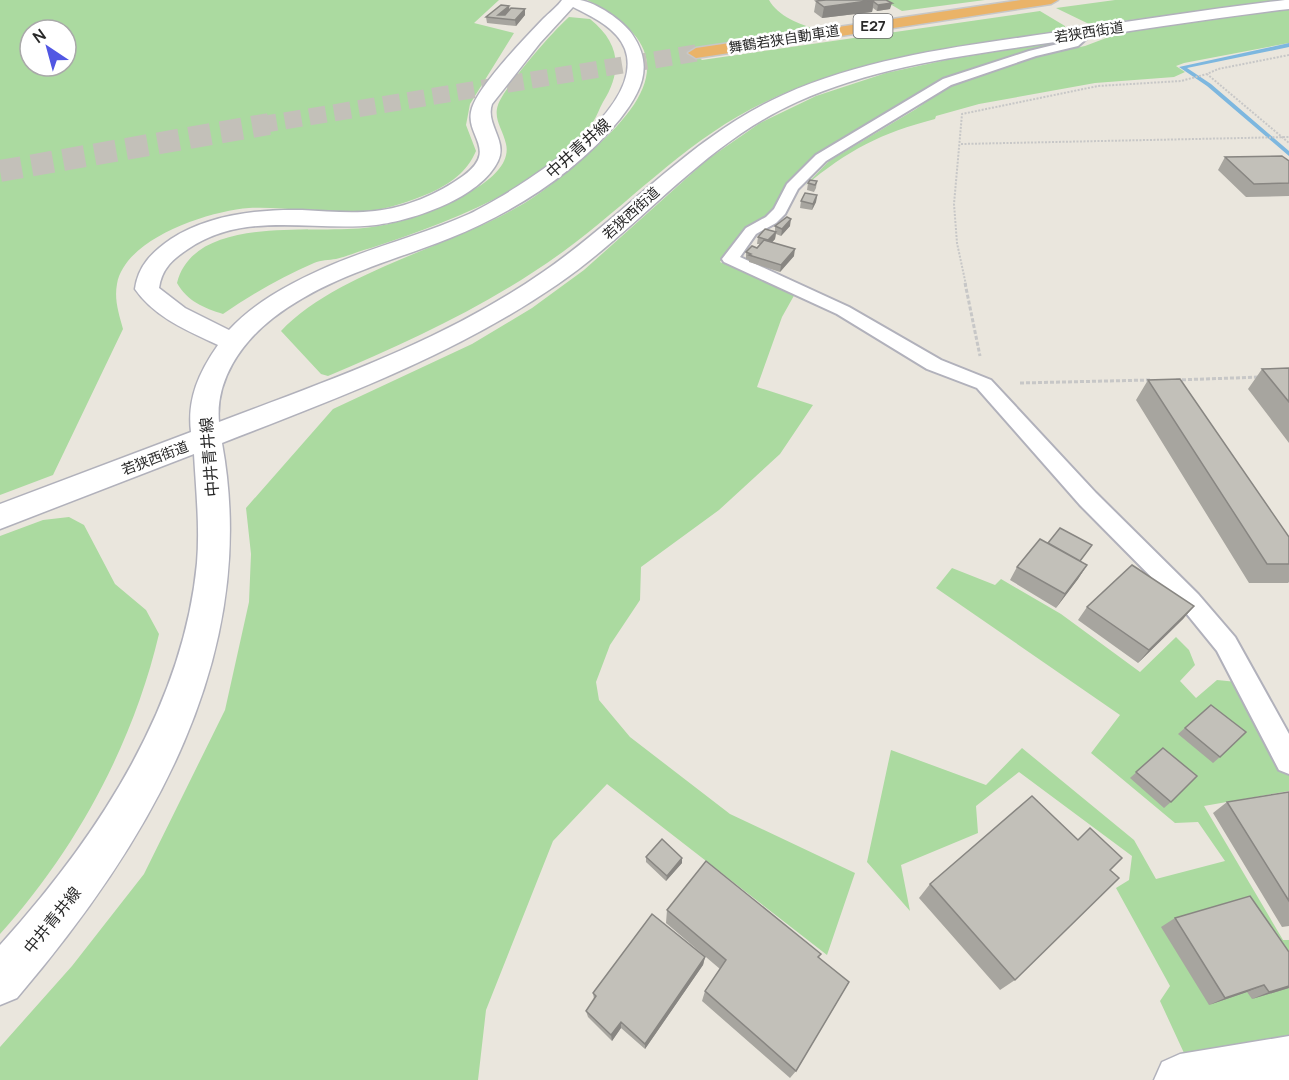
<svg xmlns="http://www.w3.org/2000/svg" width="1289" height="1080" font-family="Manrope,'Noto Sans JP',sans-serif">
	<rect width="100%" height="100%" fill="#eae6dd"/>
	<path fill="#abdaa0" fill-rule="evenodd" d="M0 0H499L474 23 514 33 470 104 466 125 476 151C467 172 450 184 430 193 410 201 389 209 368 211 329 216 289 206 249 208 209 211 125 238 117 284 114 300 119 314 123 329L53 475 0 495ZM30 30H66V66H30Z
		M587 0H769C778 16 800 25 817 29L692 50 702 60 1040 11 1065 26V30L1061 33C956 48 846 59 751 109 681 146 627 205 564 251 491 304 411 341 328 376L321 374 281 331C335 274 444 248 514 209 541 195 564 174 587 155 652 98 681 48 587 0Z
		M850 0H985L902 11 890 4Z
		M1115 0H1285L1091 25 1056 8Z
		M1289 9V43L1184 63 1176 66 1185 72 1174 77 1095 83 979 104 936 116 935 119C881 133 848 150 805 186L829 161 916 109 950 85 1036 56 1085 46 1122 32Z
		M569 17 590 19C620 43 623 70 603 102 599 109 597 116 593 122 540 190 449 222 371 248 359 251 348 256 336 259 329 260 321 260 314 263 282 277 252 294 223 314 204 308 187 301 177 283 194 214 313 234 364 228 385 226 406 220 426 212 450 203 514 177 506 144 503 130 493 119 498 105 504 87 554 30 569 17Z
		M1054 42 1053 45 972 68 942 80 814 156 786 185 774 208 760 221 745 228 720 262 796 292 782 317 757 387 813 405 780 454 719 510 641 567 640 600 610 645 596 682 599 700 630 737 730 814 855 873 827 955 607 784 553 841 486 1010 478 1080H0V1047L72 966 144 874 225 710 249 602 251 554 246 508 333 409 472 344 532 308 584 270 708 159 760 123 816 96 886 73 946 60Z
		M69 517 84 525 115 584 146 610 159 634C133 744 76 850 0 934V536L43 520Z
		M952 568 995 585 1001 579 1061 614 1140 672 1176 637 1189 650 1195 665 1180 681 1196 698 1217 680 1237 682 1289 775V791L1204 806 1283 940H1289V1035L1184 1053 1160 1001 1170 986 1116 888 1129 880 1132 856 1019 772 976 806 978 833 901 865 910 911 867 862 891 750 986 785 1022 748 1134 840 1156 879 1225 861 1198 822 1175 823 1091 753 1120 715 936 588Z"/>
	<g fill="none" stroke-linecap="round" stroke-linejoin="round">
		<path fill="#7db7df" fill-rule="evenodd" d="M1289 43V47L1187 68 1211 84 1289 151V156L1207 86 1179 67Z"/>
		<path stroke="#c3c0b9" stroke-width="17" stroke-dasharray="17 8" stroke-linecap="butt" d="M260 125 696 53"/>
		<path stroke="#c3c0b9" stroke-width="22" stroke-dasharray="22 10" stroke-linecap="butt" d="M0 171 269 124"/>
		<g stroke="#b1b1bb" stroke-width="4">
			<path id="lane" d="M1089 29 1094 32 1078 46 1036 56 951 85 826 161 798 189 785 214 776 223 756 234 740 257 849 307 941 360 991 380 1096 493 1198 594 1235 637 1289 734V774L1279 770 1217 651 1182 608 1080 505 977 388 927 369 837 314 724 262 722 259 746 228 766 217 774 209 787 184 816 155 943 79 1029 51 1070 41Z"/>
		</g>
		<g stroke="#b1b1bb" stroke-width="3">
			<path id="street" d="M1289 1036V1080H1154L1162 1062 1180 1054Z"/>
		</g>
		<g stroke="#b1b1bb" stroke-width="3">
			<path id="secondary" d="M562 0C567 0 574 0 580 0 597 3 622 20 632 34 654 66 642 91 620 119 576 173 514 212 450 238 390 262 326 277 273 318 242 342 215 380 219 422 330 380 444 341 543 272 626 215 691 136 783 95 870 56 965 46 1058 32 1133 21 1209 9 1285 0H1289V9C1211 18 1133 31 1055 42 968 55 878 65 797 102 703 144 641 227 558 284 455 355 338 398 222 443 261 656 150 842 17 998L0 1005V945C95 840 183 709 197 563 200 527 196 490 194 454L0 529V504L191 432C187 399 199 372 218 345 188 331 154 317 135 289 138 266 152 252 171 239 208 215 258 209 302 210 326 211 351 214 375 211 405 208 438 194 463 176 500 149 463 136 472 108 480 84 525 38 543 19 549 13 558 6 562 0ZM573 7C591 16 617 28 625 49 648 111 514 192 469 214 420 236 368 248 320 270 287 285 254 303 229 330L185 308 159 288C162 268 173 259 188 249 246 210 312 232 376 225 414 220 480 198 498 161 508 141 485 124 492 104L540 43Z"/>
		</g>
		<g stroke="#c7c7c7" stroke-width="3">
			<path id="highway" d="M1021 0H1058L1051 4 696 58 688 53 696 48Z"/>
		</g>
		<path stroke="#c7c7c7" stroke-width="2" stroke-dasharray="2 1.5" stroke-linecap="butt" d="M1289 55 1218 69 1207 74 1289 143
			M961 144 1289 137
			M966 285 957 243 954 204 962 114 1098 86 1181 81 1207 74"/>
		<path stroke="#c7c7c7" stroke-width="3" stroke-dasharray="4 2" stroke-linecap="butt" d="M965 283 980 356
			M1176 380 1261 377
			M1020 383 1150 380"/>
		<use href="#lane" fill="#fff" fill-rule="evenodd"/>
		<use href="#street" fill="#fff" fill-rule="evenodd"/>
		<use href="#secondary" fill="#fff" fill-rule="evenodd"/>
		<use href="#highway" fill="#eab368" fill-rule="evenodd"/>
	</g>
	<path fill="#a7a59f" d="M886 0 890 9 877 11 873 8 872 12 822 18 814 12 816 1Z
		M509 10 525 15 516 26 487 23 486 17Z
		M1225 157 1289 161V196L1246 197 1218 170Z
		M817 181 816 188 814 192 807 190 808 183Z
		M817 195 816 202 812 210 800 208 801 201Z
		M775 226H790L781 236 776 234 775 239 772 242 794 256 780 272 749 262V260L746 259V252L757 248 760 244H757L758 237 775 232Z
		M1289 368V443L1248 389 1262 369Z
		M1148 380 1289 537V582L1288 583H1249L1136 400Z
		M1048 543 1087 552 1080 561 1087 565 1078 579 1056 608 1010 580 1017 567Z
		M1194 606 1183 619 1138 663 1078 620 1087 607Z
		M1211 705 1220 757 1213 763 1178 734Z
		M1163 748 1171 802 1164 808 1130 778Z
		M1289 792V926L1282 927 1213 813 1227 802Z
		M646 857 682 863 666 881 646 862Z
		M1110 870 1015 980 1000 990 919 898 930 884Z
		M667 910 819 958 796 1071 790 1078 702 1001 705 991 720 969 666 923Z
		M1175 918 1289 988 1252 999 1247 992 1209 1005 1161 927Z
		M705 957 703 965 645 1049 621 1028 612 1041 588 1017 586 1011 594 999 593 993Z"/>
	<path fill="#888682" d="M874 0 872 12 822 18 824 7Z
		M892 3 890 9 877 11 878 5Z
		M509 6 510 12 501 19 498 15Z
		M525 9V15L516 26 515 20Z
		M817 195 816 202 812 210 813 204Z
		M791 219 790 226 781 236 782 229Z
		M776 232 775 239 768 247V240Z
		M795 249 794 256 780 272 781 265Z
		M1087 565 1078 579 1056 608 1065 594Z
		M1194 606 1183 619 1138 663 1149 650Z
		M682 858V863L666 881 667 876Z
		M705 957 703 965 645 1049V1044Z
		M1264 985 1247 992 1209 1005 1225 998Z
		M1289 986V988L1252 999 1269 992Z
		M621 1022V1028L612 1041 611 1035Z"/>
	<path fill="#c2c0b9" stroke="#888682" stroke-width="1.5" d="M826 0H874L824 7 816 1Z
		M873 0H886L892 3 878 5 874 2Z
		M501 5 509 6 498 15H505L511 8 525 9 515 20 486 17Z
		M1282 156 1289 161V183L1254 184 1225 157Z
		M810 180 817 181 815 185 808 183Z
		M805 193 817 195 813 204 801 201Z
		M787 217 791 219 782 229 775 226Z
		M765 229 776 232 768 240 758 237Z
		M764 240 795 249 781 265 749 255 751 254 746 252 752 246 757 248Z
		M1289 368V402L1262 369Z
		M1180 379 1289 537V564H1267L1148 380Z
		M1060 528 1092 545 1080 561 1048 543Z
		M1040 539 1087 565 1065 594 1017 567Z
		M1132 565 1194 606 1149 650 1087 607Z
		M1211 705 1246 732 1220 757 1185 728Z
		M1163 748 1197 776 1171 802 1136 772Z
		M1289 792V901L1227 802Z
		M1032 796 1078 840 1090 828 1122 858 1110 870 1119 878 1015 980 930 884Z
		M662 839 682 858 667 876 646 857Z
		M706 861 821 954 818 957 849 982 796 1071 705 991 726 960 667 910Z
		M1250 896 1289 952V986L1269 992 1264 985 1225 998 1175 918Z
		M652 914 705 957 645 1044 621 1022 611 1035 586 1011 596 996 593 993Z"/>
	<g text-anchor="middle" stroke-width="5" stroke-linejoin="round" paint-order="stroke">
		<g font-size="14" fill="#292929" stroke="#fff">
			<text transform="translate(1089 32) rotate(-9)" y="5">若狭西街道</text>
			<text transform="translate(784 39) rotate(-9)" y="5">舞鶴若狭自動車道</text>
			<text transform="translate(631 213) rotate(-42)" y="5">若狭西街道</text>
			<text transform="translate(155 458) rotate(-21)" y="5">若狭西街道</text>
		</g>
		<rect fill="#fff" stroke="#696969" stroke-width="1.5" x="853.5" y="14" width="39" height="24" rx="4.5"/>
		<g font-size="15" font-weight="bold" fill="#292929">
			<text x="873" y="31">E27</text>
		</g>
		<g font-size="16" fill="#292929" stroke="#fff">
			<text transform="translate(578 148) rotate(-42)" y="6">中井青井線</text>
			<text transform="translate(209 457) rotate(-95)" y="6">中井青井線</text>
			<text transform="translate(52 920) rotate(-51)" y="6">中井青井線</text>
		</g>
	</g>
	<g transform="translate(48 48) rotate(324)"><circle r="28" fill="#ffffff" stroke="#a9a9a9" stroke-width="1.5"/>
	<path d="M0-4.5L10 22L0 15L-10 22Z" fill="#5157e3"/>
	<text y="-9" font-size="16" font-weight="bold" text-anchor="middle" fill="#292929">N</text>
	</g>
</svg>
